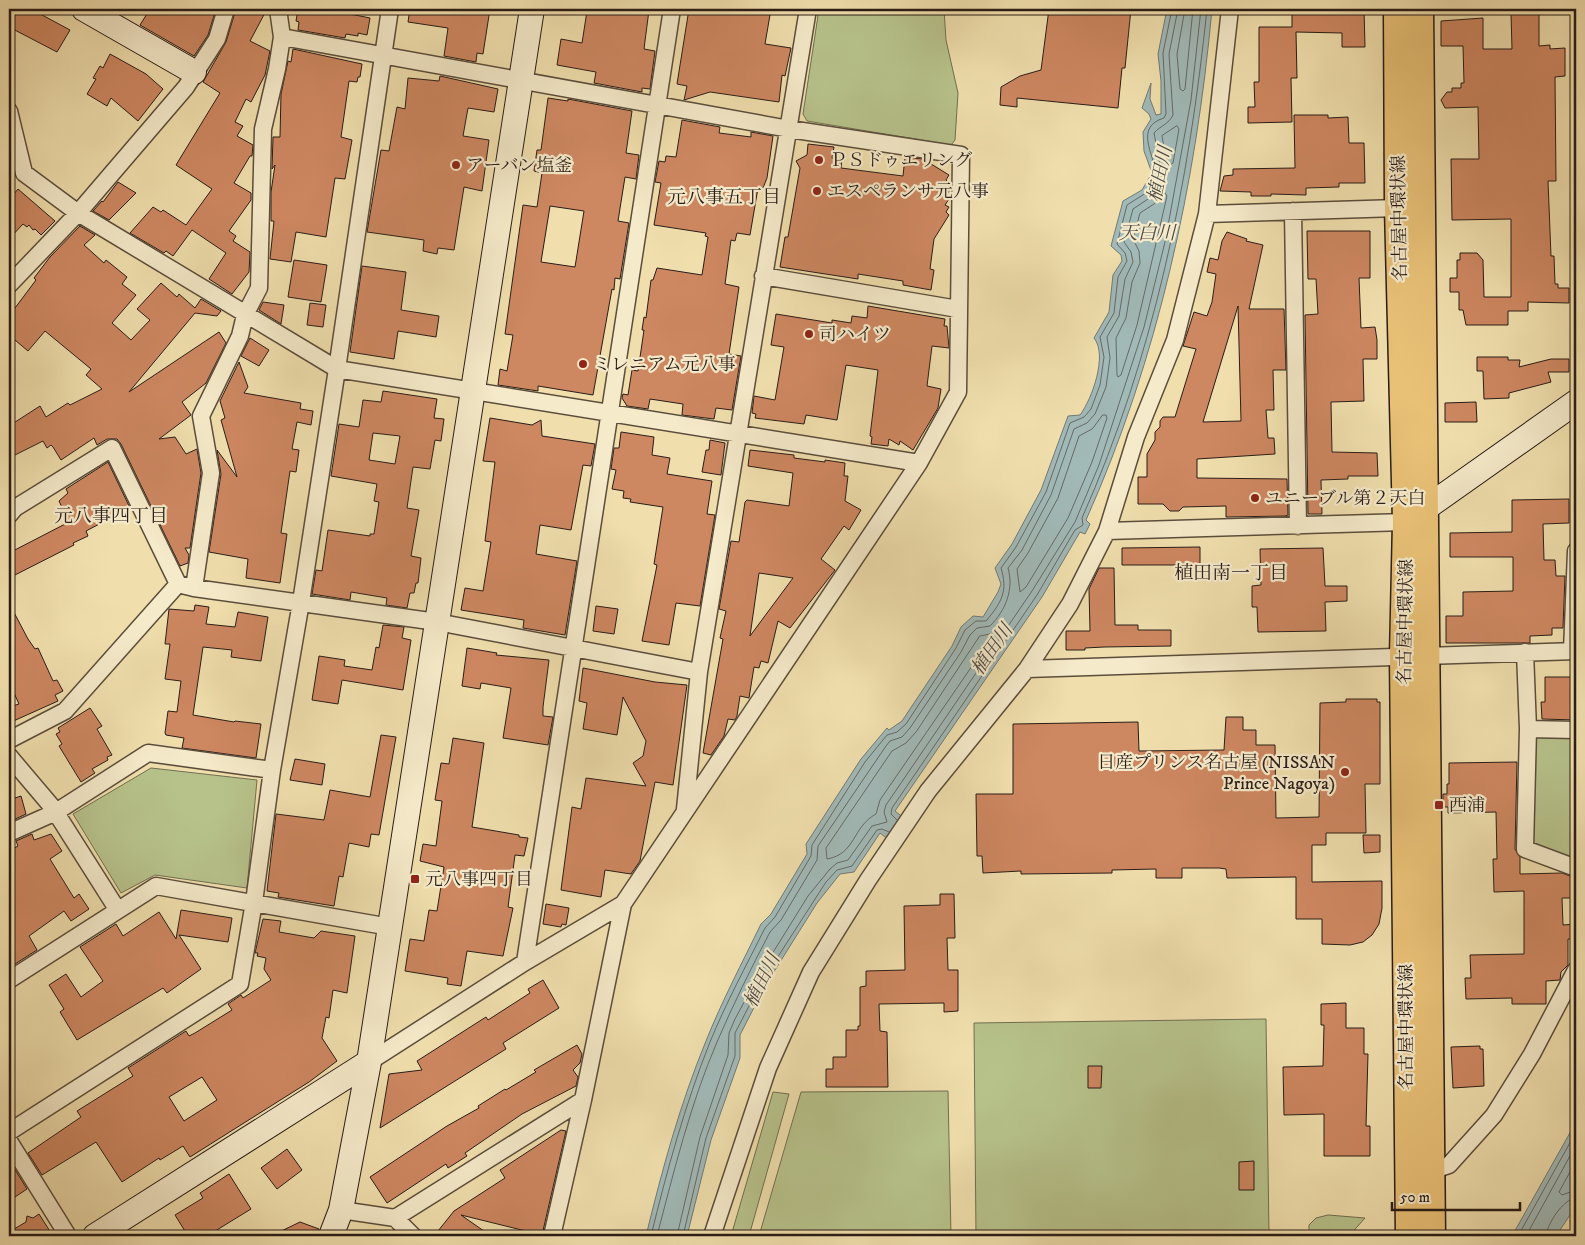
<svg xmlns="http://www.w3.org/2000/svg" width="1585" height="1245" font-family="'IM FELL DW Pica','Noto Serif JP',serif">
	<rect width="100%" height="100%" fill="#f0dfad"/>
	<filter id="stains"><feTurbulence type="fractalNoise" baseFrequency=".004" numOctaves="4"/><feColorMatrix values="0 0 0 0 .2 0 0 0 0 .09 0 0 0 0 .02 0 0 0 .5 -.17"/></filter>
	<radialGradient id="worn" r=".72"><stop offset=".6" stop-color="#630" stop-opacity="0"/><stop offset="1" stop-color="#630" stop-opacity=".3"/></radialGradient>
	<path fill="#b7c28b" stroke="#706f51" d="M819 9H944L946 40 958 93 955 140 951 145 807 121 803 114Z
		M1534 735 1576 738V862L1529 844Z
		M151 768 257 780 247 888 155 875 121 893 73 814Z
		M1266 1019 1269 1236H976L974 1023Z
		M948 1091 951 1236H759L801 1092Z
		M773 1092 789 1094 749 1236H731Z
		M1328 1215 1365 1218 1349 1236H1309V1225L1316 1218Z"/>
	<path fill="#a1b9b7" stroke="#717a77" d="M1167 9H1212C1196 184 1158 359 1086 520L1090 524 1085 534 1080 532 1042 597 895 811 905 819 890 841 880 833 854 872 840 874 817 903 765 986 740 1035V1058L711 1140 687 1236H646C662 1170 680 1104 706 1041 722 1001 742 963 761 924L771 914 807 854 806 844 861 759 887 728 889 730 902 721 952 646 961 627 973 616 983 617 998 592 1001 584 995 568 1012 544 1041 490 1068 416 1080 415C1092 399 1108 355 1094 338L1109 312 1113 275 1122 261 1121 255 1111 246 1123 201 1142 190 1152 173 1144 151 1143 132 1151 119 1149 114 1142 108 1151 83 1150 99 1156 115 1161 114V81L1158 54Z
		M1576 1122V1206L1556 1236H1512Z"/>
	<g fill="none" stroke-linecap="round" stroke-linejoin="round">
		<path stroke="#656a67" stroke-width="1" d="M1185 9 1177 54 1180 89 1183 91 1185 89 1193 9
			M1177 126 1179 129 1173 163 1170 165 1166 158 1162 136Z
			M1165 193 1167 196 1164 209 1137 325 1121 375 1118 377 1117 375 1116 338 1126 318 1132 282 1140 263 1139 251 1133 239 1140 213 1154 204Z
			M1103 415H1106L1107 418 1092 462 1068 518 1026 587 1020 592 1017 569 1028 553 1058 498 1079 436 1092 429Z
			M980 636 990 634 992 637 880 800 876 814C852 827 856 854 827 859L826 848 892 751 906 743 916 732Z
			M897 820 891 814 892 808 1037 595 1075 530 1083 525 1082 518C1154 356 1189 184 1207 9
			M1576 1161 1559 1192 1562 1195 1576 1190
			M651 1236C667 1170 685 1105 710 1042 726 1003 746 966 765 928L775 917 811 856 812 845 865 762 887 735 897 732 906 724 956 648 965 630 976 621H986C1002 602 1008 591 1001 568L1016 547 1046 492 1070 423 1084 417 1091 409 1100 385 1104 357 1100 337 1114 313 1118 277 1127 261 1125 253 1117 244 1127 205 1146 193 1156 174C1154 154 1134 127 1164 118L1166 114 1163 53 1172 9
			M657 1236C674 1171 690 1105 717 1042 733 1005 751 968 770 932L781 920 817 860 818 846 886 746 890 741 902 737 910 728 961 652 970 635 977 628 990 626C1006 610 1014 589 1008 568L1022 550 1051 495 1074 429 1087 423 1095 414 1106 387 1110 358 1107 337 1119 316 1125 279 1133 262 1131 252 1124 242 1133 209 1151 197 1162 175 1154 133C1160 126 1169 124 1173 115L1169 54 1178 9
			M677 1236 700 1137 728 1055 729 1033 735 1019 756 980 808 896 830 869 837 863 848 860 872 826 887 822 884 812 886 805 1032 591 1075 522 1099 465 1144 327 1165 242 1191 100 1201 9
			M683 1236 706 1138 735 1056V1033L761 983 826 882 837 870 852 866 877 830 882 829 889 832
			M1518 1236 1576 1132
			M1526 1236 1576 1145
			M1546 1236C1547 1224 1563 1199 1576 1198"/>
	</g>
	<path fill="#cd8761" stroke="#291c17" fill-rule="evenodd" d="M9 9H31L70 30 57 52 9 27Z
		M150 9H216L208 35 194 56 140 25Z
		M236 9H267L250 41 270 51 265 75 251 102 246 99 235 122 243 126 237 136 253 145 252 156H250L234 183 251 193V200L229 231 236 236 233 241 250 252 249 272 232 294 209 279 226 253 192 230 173 256 166 251 164 253 130 233 153 207 161 212 163 210 186 225 212 189 176 165 220 93 203 82 226 42Z
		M298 9H325L370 18 367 35 358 33V36L346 34 345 38 298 30 299 22 296 21Z
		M410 9H490L483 54 477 53 476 62 444 56 448 28 408 22Z
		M592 9 649 10 644 49 655 51 650 89 642 88V92L594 83 596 72 557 65 561 39 582 43 587 11 591 12Z
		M689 9H771L765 44 791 48 785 76 782 75 779 102 710 92 684 100 687 86 677 84Z
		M1049 9H1131L1125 68H1122L1118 108 1017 98V107L1000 105 1001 87 1020 76 1041 70Z
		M1292 9H1364L1365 47H1342V33L1296 32 1297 78H1291L1292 122 1248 123V107H1255L1254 82H1259V27H1292Z
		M1511 14H1539V46L1550 45V49L1565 48V76L1555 77 1556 181H1548L1551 256H1554L1555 284H1558V288H1569V303L1528 302V311H1508V325H1466L1463 310H1459V292H1450V278H1457V260H1460V253H1477L1483 260 1484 297H1511V219L1452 220 1451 159H1479L1478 107 1445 108 1441 100 1447 92H1452V88H1461V83H1464L1463 46H1441V21L1483 18V49H1512Z
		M293 49 362 64 360 77H358L357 82 349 81 341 137 352 140 345 179 335 178 326 237 296 232 291 262 270 259 274 221H271V192L275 165 272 169 273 137H280L281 94 288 61 291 62Z
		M110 54 146 74 163 89 138 121 111 98 107 106 87 94 96 79 93 78 100 66 103 68Z
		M440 76 498 89 494 112 468 108 463 136 489 140 482 191 464 187 454 250 438 248 437 254 423 251 424 240 367 232 381 150 389 151 397 107 405 109 408 78 439 81Z
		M548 98 568 101V99L632 111 626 153 639 155 636 179 625 177 618 221 629 223 620 279 615 278 614 290 612 289 593 395 538 386V391L498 385 500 369 507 371 513 335 505 334 523 205 537 207 542 173 534 171 537 150H541ZM550 206 584 211 575 267 541 262Z
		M1294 115H1328V118L1348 117 1349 143H1364L1365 183H1339V187L1306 188V195L1271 194V196H1251V192L1220 191 1224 176 1233 175V169L1295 168Z
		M682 120 720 127 719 133 751 137V132L773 136 767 178 763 188H758L750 235 737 233 735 241 731 240 725 284 739 287 729 354 741 356 732 410 716 408 714 419 682 415 683 404 650 399 648 409 627 406 622 398 623 394 628 395 632 370 638 371 644 330H642L644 317 646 318 651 280H653L657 268 702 275 708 237 705 236 706 233 654 225 661 183 655 182 659 161 665 162 666 156 676 157Z
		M808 144 834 147 832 158 842 159 841 168 903 176 905 157 923 159 949 175 946 180 948 182 944 188 949 191 946 197 949 199 945 205 949 207 946 212 949 215 934 239 930 269 934 270 931 290 903 285V281L858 274V279L780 267 785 237H788L800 168 796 161 807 155Z
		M118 182 136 193 109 220 93 211 102 201 103 202Z
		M18 189 55 221 41 235 35 229 33 230 29 225 27 227 23 224 9 239V200Z
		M80 226 95 235 84 245 104 263 106 260 127 277 122 284 136 295 112 323 131 340 150 320 137 309 161 283 177 297 179 294 195 308 201 299 221 311 217 316 195 313 129 392 219 332 226 343 206 383 182 402 191 415 159 439 175 437 186 454 197 449 201 473 190 548H185L189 555 188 563 180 566 121 444 117 439H107L97 445 94 438 61 460 53 447 51 445 47 448 43 441 9 458V426L40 406 46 417 68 403 70 405 102 389 86 375 91 369 45 331 28 351 9 335V316L36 280 34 278 50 257Z
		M1307 231H1370V278H1359L1361 328 1375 327 1377 340V359H1363L1364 401 1331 402 1332 452 1377 453 1378 476H1348V479L1321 480 1322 514H1308L1305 315 1318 314 1316 279H1308Z
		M1227 232 1247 239 1246 241 1263 245 1249 309H1284L1286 370H1273L1274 410H1266L1268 438H1274L1275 454 1197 459V478L1287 479 1288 515 1285 516 1226 517V506L1183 507 1179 511H1170L1163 504H1138V477H1147V454L1155 440V432L1160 427V421L1163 417H1175L1196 349 1183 346 1194 312 1207 316 1212 302 1216 274 1207 272 1210 258 1218 260 1222 241ZM1238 306 1241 421 1203 422Z
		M294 260 327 265 321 302 288 297Z
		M362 266 406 272 401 310 439 316 436 337 398 331 394 359 350 352Z
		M263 302 284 305 281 324 259 310Z
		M310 303 326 305 323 327 307 325Z
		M868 306 945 319 944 326H947L949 348 932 346 927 386 941 389 938 408 913 450 900 441 899 445 889 439 888 446 871 444 872 437 870 436 878 370 846 365 837 420 806 415 804 424 755 418 756 414 752 413 754 396 775 400 784 347 771 345 776 314 832 323V320L851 323 852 316 867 318Z
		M250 338 269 350 259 366 241 356Z
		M1477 357H1508V360H1520L1519 367 1551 359H1569V372H1548L1551 382 1509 393V398L1484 399 1483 371H1477Z
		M239 362 248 387 244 393 301 403 300 409 313 411 311 425 297 422 292 449 299 450 296 472 290 471 281 533 287 534 280 583 246 578 248 559 209 552 221 474 217 450 237 477 221 420 225 418 220 401Z
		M383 391 437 399 434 418 444 419 441 441 435 440 430 469 413 467 407 508 419 510 411 556 421 558 418 583H416L414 593H410L407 608 386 605 387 598 351 592 350 600 312 594 316 570 322 571 328 530 370 536V534H374L379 502 374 501 377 484 331 476 339 424 359 427 363 400 381 402ZM373 433 400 436 395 464 369 460Z
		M1476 402 1477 422H1445V403Z
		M490 418 532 425 541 420 542 436 595 444 591 466 583 465 571 530 540 525 536 554 577 561 565 635 523 628 524 620 461 610 465 588 483 591 491 542 485 541 495 462 483 461Z
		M621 432 654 437 652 455 670 458 667 474 712 481 707 514 715 515 700 606 676 603 669 645 642 641 657 565 654 564 663 507 630 502 631 499 623 498 624 491 612 489 616 470 611 469 614 448H619Z
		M710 440 725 443 721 475 702 472 706 450H709Z
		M750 450 794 455V458L825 462V460L845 463 844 476H848L845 501 861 510 849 530 844 526 821 559 835 570 790 628 778 621 768 663 761 661 759 668 754 667 749 698 740 696 737 716 735 720 728 719 724 736 711 755 703 753 723 639 720 638 726 611 719 609 731 541 739 542 745 502 747 500 789 506 793 473 748 466ZM759 573 793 578 750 636Z
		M108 462 130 508 86 531 88 536 73 543 74 545 9 578V553L69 522 59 501 68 493 66 489Z
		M1569 499V523L1543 524 1544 560H1555L1556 576H1565L1563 628H1552V635L1530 636V643H1446V616H1463V592L1513 591V557H1450V533L1512 532V500Z
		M1200 547V565H1122V548Z
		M1323 548 1325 586H1347V601L1325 602 1326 631 1258 632 1257 607H1252V586L1261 585 1260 549Z
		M1099 568H1114L1115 625H1138V630H1171V646L1104 647 1085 648V650H1066V631H1090L1089 589Z
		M9 603 28 639 35 649 38 648 53 681 57 680 63 691 55 695 58 701 9 723V707L19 704 9 682Z
		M195 605 209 607 206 624 235 627 238 612 268 617 261 661 231 657 232 650 203 647 193 715 234 722 235 721 261 724 256 758 182 748 184 738 166 735 165 733 168 711 177 712 181 681 165 679 170 644H165L169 609 194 611Z
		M596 606 618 609 614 634 593 631Z
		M383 625 404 627 402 638 411 640 403 690 342 680 338 704 312 700 319 656 345 660 344 666 372 670 376 647 379 648Z
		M467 648 497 653 496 655 549 660 543 707V716L553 717 548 745 503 738 511 688 481 683 480 689 462 686Z
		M583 668 655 682 687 685 673 785 655 782 640 861 631 874 605 870 601 897 561 890 572 807 581 809 586 778 646 786 633 763 643 756 646 741 623 697 617 735 583 729 587 703 579 701Z
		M1545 677H1574L1576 720 1542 719 1541 702H1545Z
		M1346 699H1377V702H1380V784H1365L1366 833H1326V845H1312V882L1382 881V908L1379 924 1372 935 1363 942 1350 945 1322 944V919H1296V877L1227 878 1226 869 1219 868H1182V878H1156V869L1112 870V873L1021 874V871L983 873 982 856H977L976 794H1013V724L1138 722 1139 751 1224 750 1226 717H1243V730H1256V745H1275L1276 818 1319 817 1320 703 1346 702Z
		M90 708 102 726 97 729 112 755 107 757 108 760 92 769 95 773 81 782 59 746 62 744 56 734 60 732 58 728Z
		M381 735 396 737 379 835 371 834 369 847 349 843 343 877 339 876 334 906 278 897 279 893 267 891 276 814 324 820 330 790 370 797Z
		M453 738 484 743 472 827 519 835V837L528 838 524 856 515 855 508 907 513 908 503 956 467 951 461 986 447 984 448 978 405 971 410 939 424 941 429 910 437 911 444 867 420 861 423 844 436 846 442 801 435 800 441 763 449 764Z
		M295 759 325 764 322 785 290 780Z
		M1517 762 1515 849 1520 857V874L1562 873 1575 878 1576 898H1562L1563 925 1576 924V939H1568V965L1561 972 1560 980 1546 981V1004H1512V998L1466 999 1465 978H1471L1470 955 1524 954V891L1494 892 1493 859H1497L1496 812 1448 813V807H1443V794H1447V784H1449V763Z
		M21 796 26 814 9 822V800Z
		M32 834 34 840 51 834 62 851 50 859 74 898 79 894 89 909 71 921 64 911 29 936 37 950 15 964 9 954V851L18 846 16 841Z
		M1363 835H1380V852L1364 853Z
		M940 894H954L955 938H947L948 970H958V1011L944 1012V1003L879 1004 880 1031 887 1032 888 1087H826V1069H833V1057H846V1030H858V1026H860V987L866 986V971L905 970 904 906 940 905Z
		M546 904 569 908 566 925 562 924 561 927 543 924Z
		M181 910 232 918 228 942 179 935 201 969 167 993 163 988 77 1040 60 1012 64 1009 49 985 66 974 81 997 103 981 80 947 116 924 123 936 159 912 176 939Z
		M263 919 281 921 279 932 314 938 321 931 355 936 347 993 333 990 329 1018 326 1017 322 1038 337 1061 309 1082 190 1157 183 1146 160 1160 159 1158 122 1182 96 1142 42 1175 28 1153 81 1117 77 1111 133 1076 128 1068 186 1031 189 1036 195 1033 232 1010 228 1004 241 995 243 998 271 980 264 969 266 958 257 956 258 953H255ZM202 1077 217 1100 184 1121 169 1097Z
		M543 980 559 1008 503 1043 506 1049 380 1128 389 1074 422 1070 417 1061 486 1017 488 1020 530 993 528 989Z
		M1346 1003V1028H1364V1054H1368L1366 1126H1370V1156H1324V1114L1284 1115 1283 1067 1323 1066 1324 1025H1321V1004Z
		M577 1045 582 1054 580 1063 573 1070 578 1077 576 1086 522 1114 465 1153 467 1156 448 1168 446 1164 387 1203 370 1177 447 1126 479 1108 478 1106 505 1089 506 1090 536 1072 534 1070Z
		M1480 1046V1049H1483L1484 1086 1453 1088 1451 1047Z
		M1088 1066H1102L1101 1088H1088Z
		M561 1130 566 1131 542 1235 461 1215 491 1236H434L454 1211 505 1178 500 1170Z
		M287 1149 302 1170 277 1189 261 1168Z
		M1254 1161V1190H1239V1162Z
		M11 1163 27 1189 15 1197 9 1187V1164Z
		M229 1174 251 1209 207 1236H188L175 1215 203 1198 200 1193Z
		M39 1214 53 1236H9V1232L26 1222 27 1216 33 1218Z
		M300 1222 319 1229 318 1236H271Z"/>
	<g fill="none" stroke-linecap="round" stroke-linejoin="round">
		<g stroke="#5b4d3c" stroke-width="19">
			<path id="street" d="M278 9 282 37 789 129 961 155 958 392 919 463 623 904 583 1100 552 1236
				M9 111 24 173 78 213 337 369 919 463
				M1293 211 1298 526
				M1207 214 1398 208
				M763 276 958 309
				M9 285 78 213 186 87 217 39 226 9
				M9 515 15 508 112 448 178 584
				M1107 531 1406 522
				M194 588 211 473 201 416 240 336 245 315 259 288 263 129 277 69 282 37
				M1572 651 1576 551
				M1525 652 1528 729 1525 849 1576 868
				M1027 669 1576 651
				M1528 729 1576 730
				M9 740 65 711 178 584 194 588 437 622 699 672
				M9 756 53 808 117 909
				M685 809 699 672 808 9
				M9 833 56 812 148 753 272 770
				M525 962 672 9
				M9 980 156 886 390 927
				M369 1062 525 962 623 904
				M9 1132 240 984 254 902 272 770 301 602 337 369 390 9
				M9 1141 68 1236
				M1431 1171 1449 1165 1494 1115 1532 1054 1576 970
				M341 1210 395 1218 583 1100
				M395 1218 413 1236
				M712 1236 768 1068 811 972 868 880 928 791 1027 669 1070 604 1107 531 1136 437 1175 340 1207 214 1230 9"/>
		</g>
		<g stroke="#291c17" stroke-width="26">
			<path id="secondary" d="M84 9 194 72
				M1426 508 1576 402
				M95 1236 369 1062
				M331 1236 341 1210 369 1062 532 9"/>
		</g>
		<g stroke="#291c17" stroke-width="29">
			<path id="primary" d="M1397 9 1398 208 1406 522 1403 656 1409 1236
				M1420 9 1432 1236"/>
		</g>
		<use href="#street" stroke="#f5eaca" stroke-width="16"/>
		<use href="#secondary" stroke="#f5eaca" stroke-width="24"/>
		<use href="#primary" stroke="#e8c076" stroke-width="26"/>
	</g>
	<g fill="#8f2418" stroke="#f5eaca" stroke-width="2">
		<circle cx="819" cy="160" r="5"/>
		<circle cx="456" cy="165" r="5"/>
		<circle cx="817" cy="191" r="5"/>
		<circle cx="809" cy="334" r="5"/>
		<circle cx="583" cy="364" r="5"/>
		<circle cx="1255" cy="498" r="5"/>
		<circle cx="1345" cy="772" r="5"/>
		<rect x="1434" y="800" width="10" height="10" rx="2.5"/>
		<rect x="410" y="874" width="10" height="10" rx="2.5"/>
	</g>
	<g text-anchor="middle" stroke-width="4.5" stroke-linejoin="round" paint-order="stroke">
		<g font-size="18" fill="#291c17" stroke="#f5eaca" text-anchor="start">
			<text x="829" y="166">ＰＳドゥエリング</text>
			<text x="466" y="171">アーバン塩釜</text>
			<text x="827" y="197">エスペランサ元八事</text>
			<text x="819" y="340">司ハイツ</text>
			<text x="593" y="370">ミレニアム元八事</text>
			<text x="1265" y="504">ユニーブル第２天白</text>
			<text x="1335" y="768" text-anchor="end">日産プリンス名古屋 (NISSAN<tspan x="1335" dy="21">Prince Nagoya)</tspan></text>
			<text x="1449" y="811">西浦</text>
			<text x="425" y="885">元八事四丁目</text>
		</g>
		<g font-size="18" fill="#291c17" stroke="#f5eaca">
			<text transform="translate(1399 218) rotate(-91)" y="6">名古屋中環状線</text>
			<text transform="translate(1405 622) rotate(-89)" y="6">名古屋中環状線</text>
			<text transform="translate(1406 1027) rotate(-90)" y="6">名古屋中環状線</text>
		</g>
		<g font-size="19" font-style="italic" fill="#4d4b47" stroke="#f5eaca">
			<text transform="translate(1159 174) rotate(-78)" y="7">植田川</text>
			<text x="1147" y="239">天白川</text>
			<text transform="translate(991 649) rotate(-55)" y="7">植田川</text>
			<text transform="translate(761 980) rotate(-64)" y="7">植田川</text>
		</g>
		<g font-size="19" fill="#291c17" stroke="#f5eaca">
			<text x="724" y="203">元八事五丁目</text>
			<text x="111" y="522">元八事四丁目</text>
			<text x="1231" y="579">植田南一丁目</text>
		</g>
	</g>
	<rect width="1585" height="1245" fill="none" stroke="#f0dfad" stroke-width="30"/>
	<rect x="10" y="10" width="1565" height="1225" fill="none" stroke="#291c17" stroke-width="2.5"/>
	<rect x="15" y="15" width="1555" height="1215" fill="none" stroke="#291c17"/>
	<path d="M1392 1202v8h128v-8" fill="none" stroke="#291c17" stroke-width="2.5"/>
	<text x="1400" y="1202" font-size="15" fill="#291c17" stroke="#f5eaca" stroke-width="4" paint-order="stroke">50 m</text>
	<rect width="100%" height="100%" filter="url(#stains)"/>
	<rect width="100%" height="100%" fill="url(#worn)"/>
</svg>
